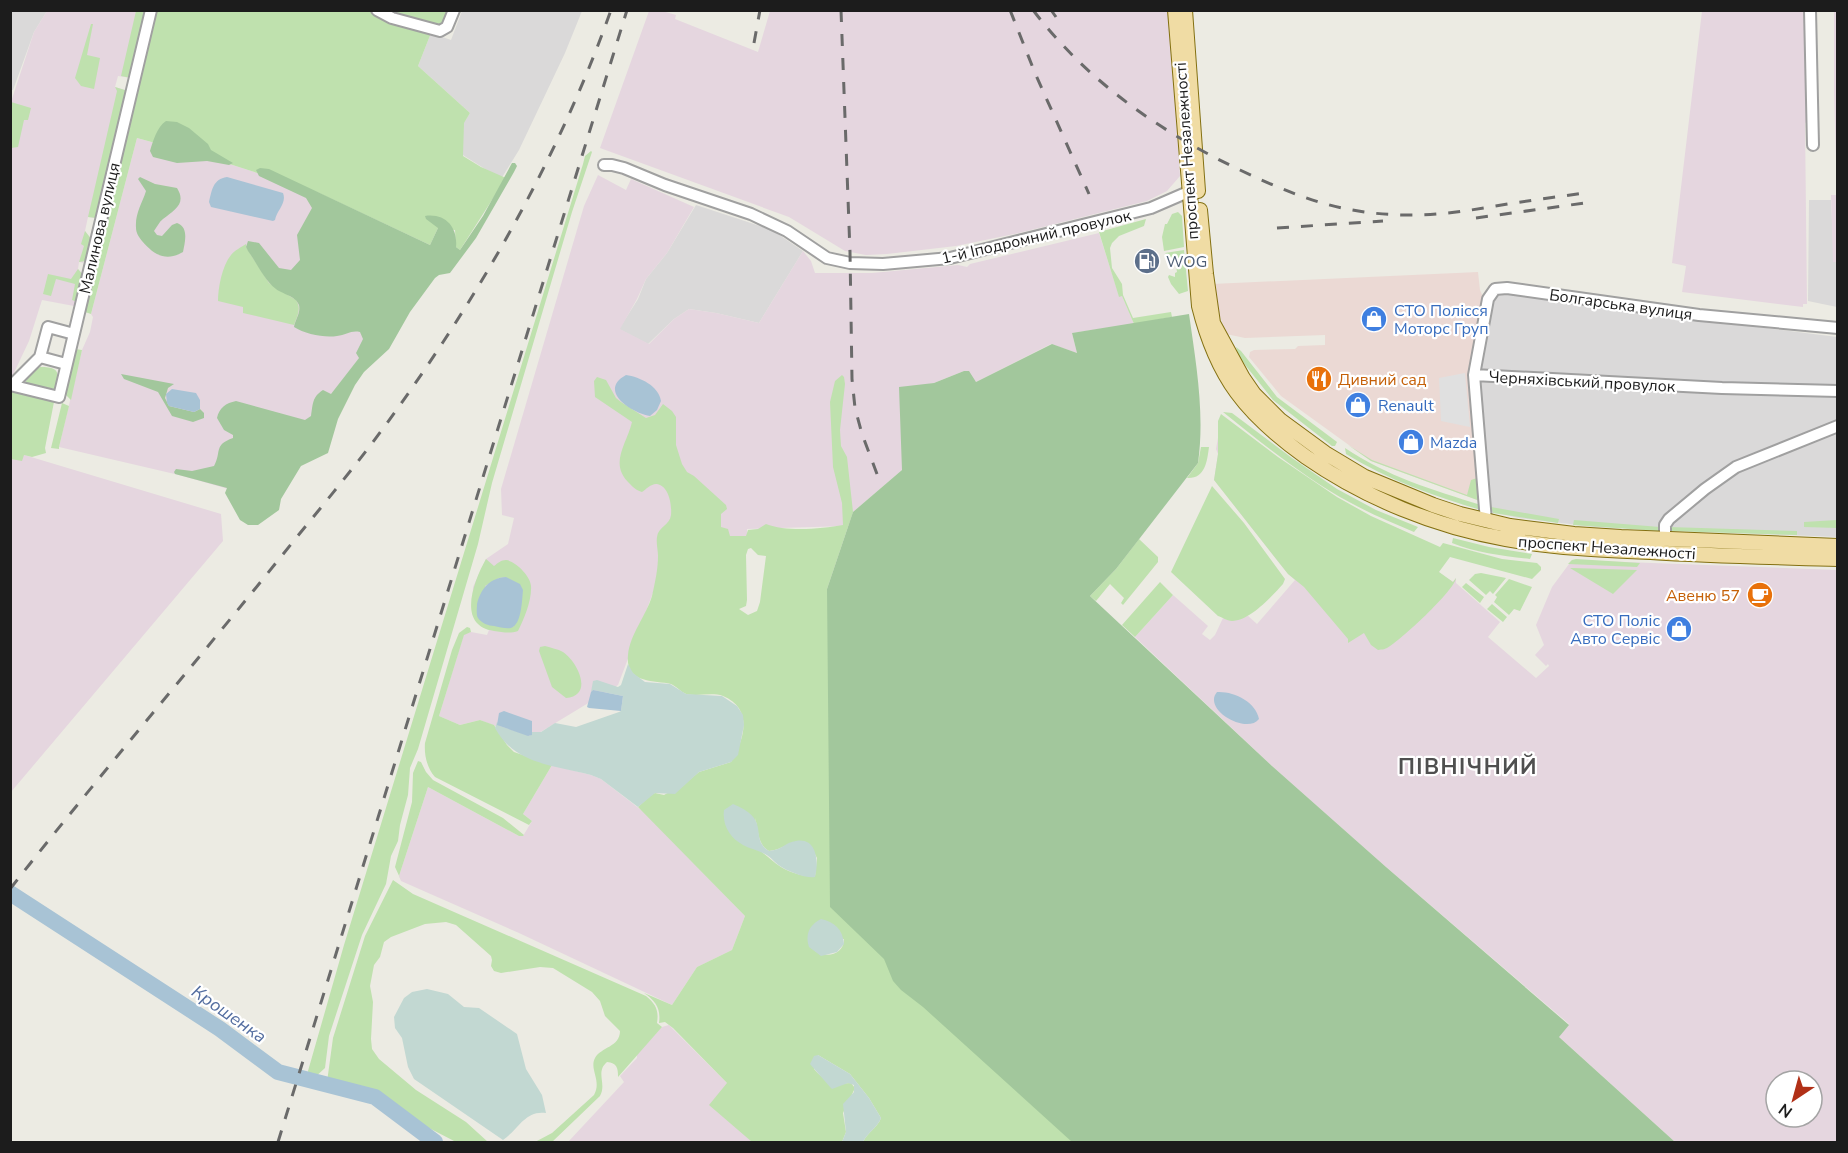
<svg xmlns="http://www.w3.org/2000/svg" width="1848" height="1153" font-family="'Nunito Sans',sans-serif">
	<rect width="100%" height="100%" fill="#ecebe3"/>
	<path fill="#dad9d9" d="M10 11H47L34 32 13 90H11Z
		M462 11H582L565 53 519 150 501 179 458 152V132L470 113 418 66 431 33 451 40Z
		M1809 200H1831L1834 262H1837V307L1808 301Z
		M696 205 763 227 775 232 803 251 759 323 716 313 689 309 674 319 648 344 619 329 638 299 646 279 667 253Z
		M1501 292 1543 296 1591 306 1837 337V537L1595 527 1519 518 1492 512 1482 404 1480 360 1493 298Z"/>
	<path fill="#ebd9d4" d="M1478 272 1480 290 1483 297 1472 358 1480 501 1371 461 1281 396 1249 357 1250 352 1254 350 1295 349 1298 346 1325 345V335L1245 338 1226 334 1217 307 1212 284Z"/>
	<path fill="#e5d6df" fill-rule="evenodd" d="M1837 10 1838 262H1833L1831 195H1837L1834 92V11Z
		M47 11H147L131 78 118 76 115 87 128 91 96 218 88 217 85 231 92 240 83 263 79 262 78 269 82 273 77 302 74 306 42 300 29 341 11 379V102L34 32Z
		M649 11H662L676 15 675 19 758 52 770 11H1169L1180 176 1167 191 1147 201 1019 233 956 246 887 254 866 255 845 251 789 217 600 148Z
		M1702 11H1808L1806 33 1804 37V50L1808 51V121L1805 123 1807 304H1803V307L1682 292 1686 266 1672 263Z
		M137 138 214 159 319 193 370 344 253 496 179 475 59 447 82 350 90 332 93 317 91 314Z
		M598 175 626 190 631 179 694 207 667 253 646 279 637 299 620 329 649 344 674 319 689 309 716 313 759 323 803 251 811 261 815 273H872L958 265 967 267 970 264 1099 233 1119 296H1122L1134 324 1072 333 1077 353 1051 344 976 382 964 371 934 383 919 386 902 470 853 512 848 526 747 529V536L659 577 618 685 529 739 480 720 460 725 439 716 464 634 471 632 487 635 489 630 481 626 472 614 473 587 486 559 508 544 514 518 502 515 501 489 584 206Z
		M1221 421 1453 582 1456 578V583L1500 622 1488 637 1536 678 1549 666 1548 664 1546 666 1535 655 1544 645 1536 625 1552 587 1572 560 1837 570V1142H1675L1558 1036 1569 1024 1386 867 1272 766 1135 637 1173 595 1208 626 1202 634 1210 640 1215 635 1223 618 1227 620H1239L1247 615 1257 624 1295 580 1288 574 1214 480 1218 454 1216 449ZM1776 1081H1812V1117H1776Z
		M11 451 221 514 223 541 11 792Z
		M552 765 591 775 601 779 645 813 745 916 732 950 697 967 672 1005 519 933 401 881 399 876 428 787 519 836H523L532 821 523 814Z
		M669 1025 727 1083 745 1135 752 1142H568L624 1082 620 1076 637 1058V1054L662 1027Z"/>
	<path fill="#bfe1ae" fill-rule="evenodd" d="M136 11H147L131 78 121 76Z
		M155 11H452L446 21 431 33 418 66 470 113 464 123 463 156 481 167 506 178 460 250 456 247 455 230 438 228 430 245 319 193 214 159 137 138 91 314 85 312 105 231Z
		M91 24H93L87 55 100 58 94 89 81 86 75 78Z
		M115 87 128 91 96 218 88 217 117 91Z
		M10 99 11 102 31 108 28 120H24L18 147 11 148Z
		M591 151 592 152 572 212 492 483 478 544 418 749 410 768 408 795 400 825 398 841 391 856 386 884 362 935 329 1036 325 1068 313 1079 309 1076 308 1071 344 945 583 164 585 156Z
		M1178 212 1182 216 1184 247 1164 251 1162 237 1165 224H1167L1172 214Z
		M1146 219 1144 226 1119 236 1112 243 1110 248 1112 268 1122 284 1123 295 1133 318 1171 312 1172 317 1134 324 1122 296 1119 297 1099 232Z
		M85 231 92 240 86 261 79 262 84 246 81 244Z
		M246 244V247L269 283 296 300C302 309 297 316 294 325L243 313V307L218 301C218 288 222 266 231 255 234 251 241 247 246 244Z
		M1184 250 1188 291 1179 294 1171 284 1168 277 1169 275 1175 277V273L1177 272 1175 260 1165 253Z
		M78 269 83 275 77 302 72 300 75 284 56 279 51 296 43 294 48 274 71 279Z
		M1236 347 1241 351 1277 397 1337 442 1335 446H1332L1273 400 1246 366 1238 355Z
		M75 349 82 350 71 400 65 394V389Z
		M40 367C58 367 60 371 56 388L54 389 25 383 30 374Z
		M842 375 844 377 845 384 840 430 841 446 847 457 853 512 827 589 1085 1142H863C867 1133 878 1127 881 1118L869 1098 850 1074 818 1055 814 1069C826 1083 834 1084 851 1083L855 1088 843 1113 846 1132 842 1142H752L709 1105 727 1083 673 1028 665 1022 659 1023C661 1009 656 1001 644 993L672 1005 697 967 732 950 745 916 638 807 651 795 655 793 664 795 687 782 699 772 731 762C744 740 754 709 723 696 711 692 698 697 686 694 681 692 676 686 671 684 654 680 625 684 628 655 630 634 646 616 652 596 655 583 658 569 658 556 658 550 656 543 657 537 658 527 670 525 671 515 672 505 669 486 657 484 652 483 646 489 642 492 636 490 634 488 630 484 608 464 627 444 632 422L595 397 594 381 597 377 606 380 616 398 621 402 646 418 655 415 663 404 672 411 676 417V445L682 464 687 472 694 476 726 505 727 509 721 514V527L728 529 730 536H746L748 530 758 529 766 524C786 532 821 529 843 525L842 503 833 467 830 402 835 381ZM751 548 758 555 766 556 760 602 757 611 748 615 739 609 746 606 747 600 746 555 748 549ZM755 818C759 831 757 844 769 851 785 850 795 835 810 845L817 858 815 876C804 877 791 873 781 867 773 862 768 856 760 851ZM844 939C844 960 813 959 808 941Z
		M10 391H16L54 402 45 448 46 453 32 457 24 455 22 461 11 459 12 446 10 445Z
		M62 403 69 406 59 447V449L51 448Z
		M1223 412 1232 413 1292 458 1337 489 1376 510 1418 527 1414 532C1393 523 1371 514 1351 503 1305 478 1264 445 1223 412Z
		M1221 414 1278 457 1337 497 1371 516 1440 547 1443 543 1502 559 1537 563 1541 567V570L1532 579 1450 557 1439 572 1453 582 1456 578C1455 590 1400 641 1387 648 1383 650 1383 649 1378 650L1371 645 1364 633 1348 643V639L1304 587 1288 574 1214 480 1218 454V421Z
		M1348 445 1372 460 1467 495 1471 480 1477 478 1480 501 1371 461Z
		M1201 447H1209C1207 462 1205 479 1187 478L1198 463Z
		M1345 448C1386 476 1433 490 1481 505V510C1434 496 1388 480 1346 454Z
		M1212 486 1244 523 1285 579 1283 584C1272 596 1250 621 1232 621 1227 621 1222 617 1218 616L1171 572Z
		M1491 507 1559 519 1558 523 1493 513Z
		M1574 520 1660 527V531L1573 525Z
		M1837 520V528L1804 527V522Z
		M1669 527 1797 531V535L1669 531Z
		M1453 538 1489 547 1532 554 1530 559C1504 556 1476 553 1452 543Z
		M1139 539 1158 557V562L1123 605 1121 603 1124 598 1110 584 1096 601 1090 596 1116 569Z
		M486 559 494 566C498 563 501 560 506 560 516 561 531 577 531 586 532 600 524 619 518 631 510 634 502 632 494 631 456 626 474 580 486 559ZM506 577 518 618 513 627 485 586 499 578Z
		M1576 559 1640 563 1637 567 1568 564 1572 560Z
		M1570 568H1573L1637 570 1613 594Z
		M1481 573 1506 578 1493 594 1490 591 1486 595 1469 580 1475 574Z
		M1509 579 1532 587 1520 611 1514 609 1509 615 1494 602 1497 597 1495 595Z
		M1160 582 1173 595 1135 637 1122 625Z
		M1466 583 1484 597 1480 603 1462 587Z
		M1492 604 1507 617 1503 622 1487 609Z
		M467 627 470 628 471 632 464 635 439 716 460 725 480 720 494 725 507 745 514 752 552 765 523 814 532 821 529 825 435 777C427 768 424 755 425 743L452 650 459 633Z
		M545 646C551 648 558 649 563 652 578 662 594 696 566 698L552 687 539 651 540 647Z
		M418 761 421 762 426 772 433 780 503 818 524 835 523 836H519L428 787 399 876 401 880 395 867 412 802 413 773Z
		M393 880 413 894 646 996C656 1004 659 1011 657 1023L662 1027 618 1077C618 1068 617 1063 607 1062 595 1072 607 1084 600 1096L552 1142H535L552 1133 594 1095C602 1081 589 1069 595 1058 601 1047 620 1047 620 1031L605 1016 600 1001 592 992 553 968 540 967 501 973 494 971 491 966 492 960 491 956 456 925 446 922 425 924 391 937 384 942 380 957 374 965 370 986 373 1002 371 1039 372 1049 379 1059 416 1090 466 1122 488 1142H456L369 1097 345 1093 331 1086 327 1082 333 1038 365 936Z"/>
	<path fill="#a2c79c" d="M166 121 177 122 189 128 208 144 211 150 233 163 229 165 207 161 177 163 153 157 150 151C153 141 157 127 166 121Z
		M512 163H515L517 166 514 172 476 238 450 273 439 275 435 278 410 312 389 349 364 372 355 385 338 419 328 453 301 466 281 499 279 510 258 525H248L240 520 225 493 227 488 175 474 174 472 176 469 192 471 214 466C222 452 213 445 233 438V435L224 430 217 418C219 408 226 403 236 401L305 420 311 416C313 404 312 397 323 390L331 394 359 358 356 353 363 339 360 332C351 330 346 335 337 336 324 338 305 334 294 327 295 320 301 313 299 305 296 296 282 294 276 289 264 280 257 263 248 251L246 247 248 241 259 243 279 268 291 270 300 260 297 235 312 208 306 198 259 176 256 170 260 168 269 169 430 245 438 228 426 219 425 216C446 213 458 228 456 247L460 250 483 216Z
		M140 177 155 184 177 188C187 204 174 210 163 219 159 222 157 227 154 231L157 235 162 236 172 225 177 223C189 227 185 242 183 252 166 262 154 255 142 241 139 237 136 233 136 228 135 213 142 204 146 191L138 179Z
		M1189 314C1196 363 1205 414 1198 463L1116 569 1090 596 1272 766 1386 867 1569 1025 1559 1037 1675 1142H1072L923 1007 901 990 893 981 884 959 830 907 827 589 853 512 902 470 899 387 934 383 964 371H969L976 382 1052 344 1077 353 1072 333Z
		M121 374 174 384 168 388 165 398 169 406 194 412 200 409 204 413V418L193 422 172 416 158 392 124 379Z"/>
	<path fill="#c2d8d2" d="M628 664 633 673 645 682 670 684 686 694 722 696 737 706 743 715 744 725 738 755 731 762 699 772 675 794 655 793 638 807 601 779 591 775C554 765 515 765 495 728L497 722 500 726 530 736 532 732H541L555 723 576 727 619 712 621 711 623 696 593 690 591 692 593 681 597 680 618 687 621 685Z
		M733 804C773 820 748 838 769 851 782 850 786 842 796 841 817 837 819 862 815 877 807 879 787 871 780 866 775 863 771 857 765 854 758 850 750 849 743 845 730 838 722 825 724 810Z
		M821 919C834 922 843 929 844 944L837 952 821 956 809 947C805 935 809 925 821 919Z
		M427 989 448 994 464 1007 479 1008 517 1034 526 1069 542 1095 546 1113C525 1110 518 1130 503 1140L414 1079 408 1067 402 1038 395 1028 394 1017 404 998 412 992Z
		M818 1055 850 1074 869 1098 881 1118C878 1127 867 1133 863 1142H842L846 1132 843 1104 854 1092V1085L848 1083 832 1089 830 1087 810 1064 814 1056Z"/>
	<path fill="#e0e0e0" d="M1465 373 1470 427 1441 421 1439 378Z"/>
	<path fill="#a8c3d5" d="M227 177 283 193C287 203 277 210 275 220L273 221 211 207 209 202C212 190 213 179 227 177Z
		M626 375C640 377 659 386 661 401L657 410 650 416C632 413 597 391 626 375Z
		M172 389 196 393 200 400V409L194 412 169 406 167 403 166 394Z
		M506 577 520 584 523 590C522 599 522 621 513 627 509 630 500 627 494 626 489 626 481 623 478 618 476 615 477 608 477 604 481 588 490 578 506 577Z
		M593 690 623 696 621 711 589 708 587 707 591 692Z
		M1217 692C1234 691 1256 702 1259 719 1247 735 1202 710 1217 692Z
		M504 711 532 721V735L528 736 497 725 499 713Z"/>
	<g fill="none" stroke-linecap="round" stroke-linejoin="round">
		<path stroke="#a8c3d5" stroke-width="16" d="M10 893 220 1029 278 1072 375 1097 435 1142"/>
		<g stroke="#a0a0a0" stroke-width="14">
			<path id="minor" d="M377 10 392 18 440 31 447 27 454 10
				M1810 10 1813 145
				M604 165H612L624 168 665 185 751 214 787 231 827 258 850 263 883 264 950 258 1151 208 1195 189
				M40 357 66 364
				M1474 375 1722 388 1838 391
				M10 385 59 397 151 10
				M12 385 40 357 48 327 74 334
				M1486 521 1474 375 1488 299 1495 289 1507 288 1699 315 1838 328
				M1665 540V525L1669 519 1705 489 1736 467 1838 426"/>
		</g>
		<g stroke="#837011" stroke-width="16">
			<path id="major" d="M1175 10 1199 306C1217 378 1246 414 1306 457 1365 498 1436 527 1506 539 1554 548 1603 550 1651 552 1713 556 1775 557 1838 559
				M1185 10 1198 191
				M1200 210 1206 274 1213 323 1243 378 1254 394 1280 420 1325 453 1365 477 1433 505 1460 514 1510 526 1574 534 1621 537 1838 546"/>
		</g>
		<use href="#minor" stroke="#fff" stroke-width="10"/>
		<use href="#major" stroke="#f0dca4" stroke-width="14"/>
		<path stroke="#6a6a6a" stroke-width="3" stroke-dasharray="12 12" stroke-linecap="butt" d="M841 10 850 252 852 379 855 408 862 434 880 482
			M1010 10 1035 73 1089 194
			M1033 10C1087 81 1160 132 1240 170 1297 197 1341 214 1405 215 1442 216 1477 209 1514 203 1539 199 1565 196 1590 192
			M1051 10 1056 17
			M754 43 760 10
			M1476 218 1592 202
			M1277 228 1383 221
			M10 889C102 772 199 659 292 543 327 500 363 457 395 412 484 288 560 154 611 10
			M278 1142 627 10"/>
	</g>
	<defs>
		<g id="fuel-disc" transform="scale(1.35)"><circle r="9.5" fill="#5c6f8a" stroke="#fff"/><path d="M-5.5-6h7V0h2V4h1.3V-2.5L3-4.5l.8-.8L6-3V5H2.5V1h-1V6h-7ZM-4.2-4.7v3.2H.2V-4.7Z" fill="#fff"/></g>
		<g id="shop-disc" transform="scale(1.35)"><circle r="9.5" fill="#3f7fe0" stroke="#fff"/><path d="M-5-2.5h2.3a2.7 3.5 0 0 1 5.4 0H5L5.5 6h-11ZM-1.5-2.5h3a1.5 2.3 0 0 0-3 0Z" fill="#fff"/></g>
		<g id="restaurant-disc" transform="scale(1.35)"><circle r="9.5" fill="#e8710a" stroke="#fff"/><path d="M-5-6h1v4h1v-4h1v4h1v-4h1v5L-1.5 .5V6h-2V.5L-5-1ZM5-6V6H3V1.5H1.5Q1.5-4 5-6Z" fill="#fff"/></g>
		<g id="cafe-disc" transform="scale(1.35)"><circle r="9.5" fill="#e8710a" stroke="#fff"/><path d="M-5.5-4.5H6V0H3Q3 3.5 0 3.5H-2.5Q-5.5 3.5-5.5 0ZM3-3.2v2h1.7v-2ZM-6 4.5H4V6H-6Z" fill="#fff"/></g>
	</defs>
	<g fill-rule="evenodd">
		<use href="#fuel-disc" x="1147" y="261"/>
		<use href="#shop-disc" x="1374" y="319"/>
		<use href="#restaurant-disc" x="1319" y="379"/>
		<use href="#shop-disc" x="1358" y="405"/>
		<use href="#shop-disc" x="1411" y="442"/>
		<use href="#cafe-disc" x="1760" y="595"/>
		<use href="#shop-disc" x="1679" y="629"/>
	</g>
	<g text-anchor="middle" stroke-width="4.5" stroke-linejoin="round" paint-order="stroke">
		<g font-size="16" fill="#1c1c1c" stroke="#fff">
			<text transform="translate(1186 151) rotate(-94)" y="6">проспект Незалежності</text>
			<text transform="translate(99 228) rotate(-77)" y="6">Малинова вулиця</text>
			<text transform="translate(1036 236) rotate(-13)" y="6">1-й Іподромний провулок</text>
			<text transform="translate(1621 304) rotate(8)" y="6">Болгарська вулиця</text>
			<text transform="translate(1582 381) rotate(3)" y="6">Черняхівський провулок</text>
			<text transform="translate(1607 547) rotate(4)" y="6">проспект Незалежності</text>
		</g>
		<g font-size="16" fill="#4e5e75" stroke="#fff" text-anchor="start">
			<text x="1166" y="267">WOG</text>
		</g>
		<g font-size="16" fill="#366cbe" stroke="#fff" text-anchor="start">
			<text x="1394" y="316">СТО Полісся<tspan x="1394" dy="18">Моторс Груп</tspan></text>
			<text x="1378" y="411">Renault</text>
			<text x="1430" y="448">Mazda</text>
			<text x="1660" y="626" text-anchor="end">СТО Поліс<tspan x="1660" dy="18">Авто Сервіс</tspan></text>
		</g>
		<g font-size="16" fill="#c56008" stroke="#fff" text-anchor="start">
			<text x="1338" y="385">Дивний сад</text>
			<text x="1740" y="601" text-anchor="end">Авеню 57</text>
		</g>
		<g font-size="18" font-style="italic" fill="#546ea0" stroke="#fff">
			<text transform="translate(229 1014) rotate(35)" y="6">Крошенка</text>
		</g>
		<g font-size="22" font-weight="bold" letter-spacing="1.5" fill="#4f4f4f" stroke="#fff">
			<text x="1468" y="774">ПІВНІЧНИЙ</text>
		</g>
	</g>
	<rect width="1848" height="1153" fill="none" stroke="#1c1c1c" stroke-width="24"/>
	<g transform="translate(1794 1099) rotate(216)"><circle r="28" fill="#ffffff" stroke="#a4a4a4" stroke-width="1.5"/>
	<path d="M0-4.5L10 22L0 15L-10 22Z" fill="#b13017"/>
	<text y="-9" font-size="16" font-weight="bold" text-anchor="middle" fill="#1c1c1c">N</text>
	</g>
</svg>
